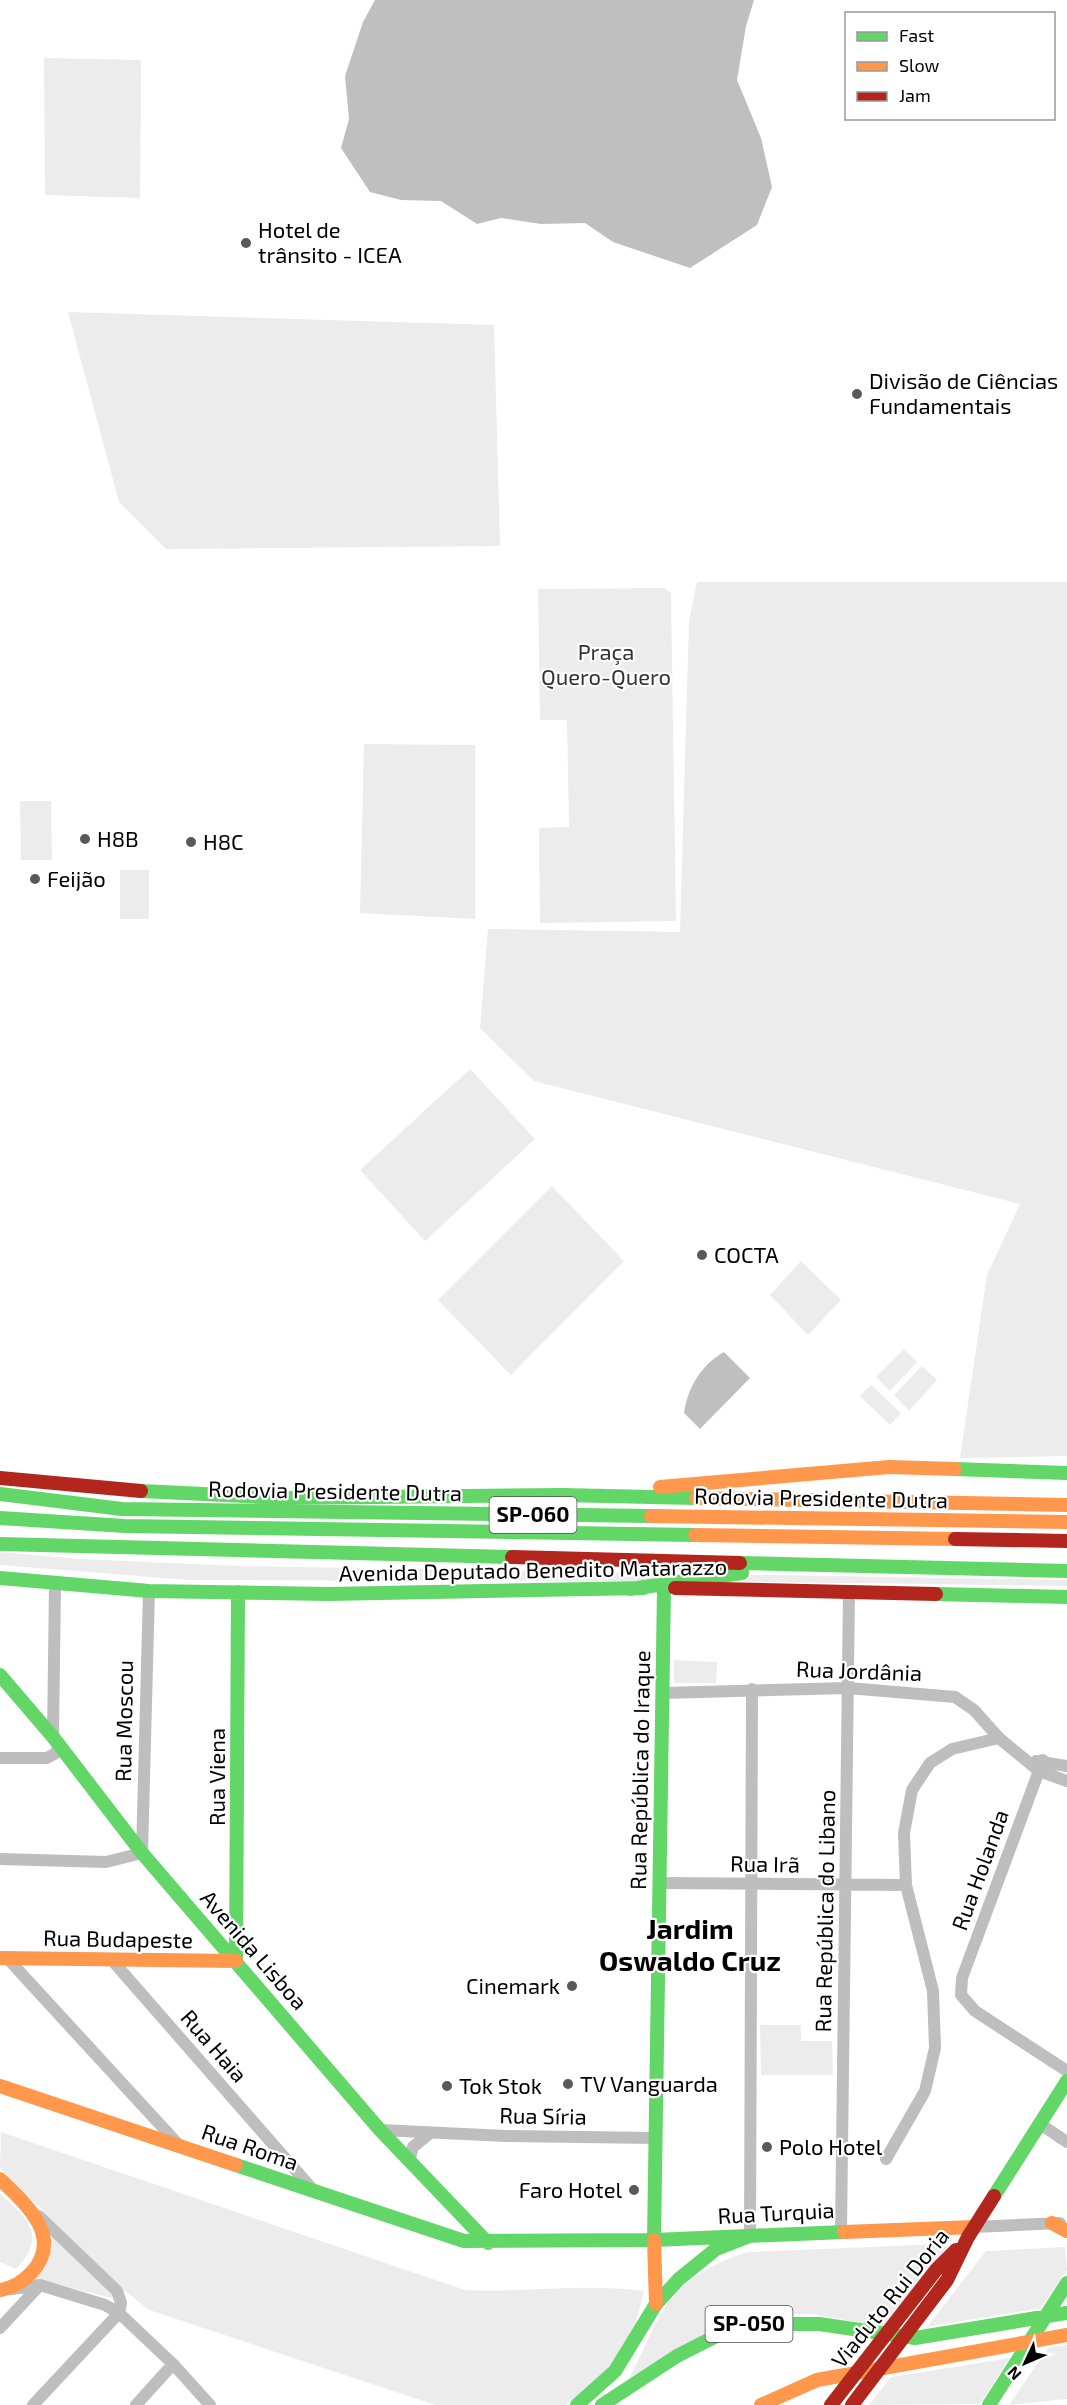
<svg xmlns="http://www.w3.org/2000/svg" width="1067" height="2405" font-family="'Exo 2',sans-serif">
	<rect width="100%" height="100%" fill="#fff"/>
	<path fill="#ececec" d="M44 58 141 60 140 198 45 195Z
		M68 312 494 325 500 546 166 549 119 502Z
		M697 582H1067V1456L960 1458 987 1275 1020 1204 534 1081 480 1028 488 929 680 932 689 621Z
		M664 588 671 593 676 921 540 923 539 828 569 827 567 720H540L538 589Z
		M364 744 475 745V919L360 913Z
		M20 801H51L52 860H21Z
		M120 870H149V919H120Z
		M470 1069 535 1139 425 1241 360 1170Z
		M552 1186 624 1261 511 1375 438 1300Z
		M801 1261 841 1300 808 1335 770 1295Z
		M904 1349 917 1362 890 1391 876 1377Z
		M922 1366 937 1380 909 1411 894 1395Z
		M871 1385 901 1413 890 1425 860 1396Z
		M0 1552 80 1559 238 1566 1067 1580V1586L694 1581 189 1580 0 1565Z
		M674 1660 717 1662 716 1683H674Z
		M760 2025H801V2041H832L833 2075H761Z
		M1 2132 465 2290C524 2293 585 2283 644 2291L633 2335 610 2366 566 2405H435L149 2310 121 2288 0 2168Z
		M0 2194C28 2219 48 2235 16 2269L0 2262Z
		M48 2230 113 2295 111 2298 41 2280 31 2281Z
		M942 2244 947 2248 883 2327 812 2314H778L629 2378C642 2355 651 2330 665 2307 681 2281 720 2259 749 2252Z
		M1065 2247 1067 2270 1041 2308 927 2327 986 2251Z
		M1067 2345V2399L1009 2405 1048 2348Z
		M1010 2358 980 2404 869 2405 891 2377Z"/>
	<path fill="#bfbfbf" d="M375 0H754L746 26 737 80 761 138 772 187 757 225 690 268 613 242 585 223 541 224 501 218 477 224 441 201 401 200 370 192 341 148 349 119 345 76 363 22Z
		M724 1352 750 1378 700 1429 684 1413C688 1387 701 1365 724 1352Z"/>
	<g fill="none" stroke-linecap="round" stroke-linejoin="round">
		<path stroke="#bebebe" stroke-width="12" d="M663 1693 848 1688 955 1697 974 1710 999 1738 1039 1771 1067 1781
			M53 1737 55 1583
			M0 1758H47L56 1753 59 1745
			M1043 1760 962 1978 961 1995 975 2011 1067 2071
			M1036 1761 1067 1766
			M0 1859 106 1862 142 1853 149 1591
			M659 1883 906 1885
			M8 1959 177 2143
			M111 1959 313 2190
			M1040 2124 1067 2142
			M380 2130 506 2136 655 2138
			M886 2159 925 2091 935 2048 933 1991 906 1885 904 1833 912 1790 930 1763 952 1749 999 1738
			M409 2161 413 2147 430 2133
			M39 2216 117 2291 121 2303 119 2313
			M974 2227 1060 2223
			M841 2231 849 1591
			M750 2236 752 1689
			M12 2289 40 2285 105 2305 119 2313 173 2364 210 2405
			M0 2328 40 2285
			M33 2405 119 2313
			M136 2405 173 2364"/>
		<path stroke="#63d668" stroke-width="14" d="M955 1469 1067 1473
			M141 1491 288 1498 562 1495 696 1498
			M0 1494 122 1509 651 1516
			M0 1518 125 1526 695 1535
			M0 1544 512 1557
			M740 1563 1067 1571
			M0 1578 149 1591 329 1594 644 1588
			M630 1589 742 1573
			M936 1594 1067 1597
			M0 1675 53 1737 142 1853 380 2130 488 2243
			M236 1961 238 1592
			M236 2165 464 2241 654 2240 844 2232
			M994 2196 1067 2081
			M654 2240 664 1588
			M577 2405 615 2371 656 2304 679 2279 716 2249 750 2236
			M602 2405 677 2356 730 2329 751 2324H819L915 2338 1067 2313
			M989 2405 1067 2283"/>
		<path stroke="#ff974d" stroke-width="14" d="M660 1487 889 1467 955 1469
			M696 1498 1067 1505
			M651 1516 1067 1522
			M695 1535 955 1539
			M0 1958 236 1961
			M0 2086 236 2165
			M0 2179C25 2203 64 2237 32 2272 23 2282 13 2288 0 2290
			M1052 2223 1067 2231
			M844 2232 974 2227
			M654 2240 656 2304
			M761 2405 817 2380 1067 2335"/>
		<path stroke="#b3261e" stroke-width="14" d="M0 1478 141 1491
			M955 1539 1067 1541
			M512 1557 740 1563
			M675 1588 936 1594
			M831 2405 936 2270 956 2250
			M852 2405 947 2280 968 2237 994 2196"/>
	</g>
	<g fill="#595959" stroke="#fff" stroke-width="2">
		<circle cx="246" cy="243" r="6"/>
		<circle cx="857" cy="394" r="6"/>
		<circle cx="85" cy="839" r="6"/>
		<circle cx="191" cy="842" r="6"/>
		<circle cx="35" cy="879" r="6"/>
		<circle cx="702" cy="1255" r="6"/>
		<circle cx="572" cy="1986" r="6"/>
		<circle cx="568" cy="2084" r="6"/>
		<circle cx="447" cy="2086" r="6"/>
		<circle cx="767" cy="2147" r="6"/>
		<circle cx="634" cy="2190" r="6"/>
	</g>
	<g text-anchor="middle" stroke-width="4.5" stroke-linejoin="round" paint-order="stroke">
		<g fill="#fff" stroke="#4c4c4c" stroke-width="1.5">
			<rect x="489.5" y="1497" width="87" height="36" rx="4.5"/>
			<rect x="705.5" y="2306" width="87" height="36" rx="4.5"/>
		</g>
		<g font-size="21" font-weight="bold" fill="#000">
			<text x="533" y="1522">SP-060</text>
			<text x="749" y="2331">SP-050</text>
		</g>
		<g font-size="22" fill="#000" stroke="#fff" text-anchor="start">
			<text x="258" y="238">Hotel de<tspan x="258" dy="25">trânsito - ICEA</tspan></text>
			<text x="869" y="389">Divisão de Ciências<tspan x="869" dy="25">Fundamentais</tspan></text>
			<text x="97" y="847">H8B</text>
			<text x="203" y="850">H8C</text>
			<text x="47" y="887">Feijão</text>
			<text x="714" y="1263">COCTA</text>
			<text x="560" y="1994" text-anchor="end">Cinemark</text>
			<text x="580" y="2092">TV Vanguarda</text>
			<text x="459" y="2094">Tok Stok</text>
			<text x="779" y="2155">Polo Hotel</text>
			<text x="622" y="2198" text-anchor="end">Faro Hotel</text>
		</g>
		<g font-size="22" fill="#333" stroke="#fff">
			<text x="606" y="660">Praça<tspan x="606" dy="25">Quero-Quero</tspan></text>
		</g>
		<g font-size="22" fill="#000" stroke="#fff">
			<text transform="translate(335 1491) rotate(1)" y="8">Rodovia Presidente Dutra</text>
			<text transform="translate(821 1498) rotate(1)" y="8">Rodovia Presidente Dutra</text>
			<text transform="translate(533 1570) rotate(-1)" y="8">Avenida Deputado Benedito Matarazzo</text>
			<text transform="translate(859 1671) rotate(2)" y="8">Rua Jordânia</text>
			<text transform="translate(124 1721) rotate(-89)" y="8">Rua Moscou</text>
			<text transform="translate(640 1770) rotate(-89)" y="8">Rua República do Iraque</text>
			<text transform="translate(217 1777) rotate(-90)" y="8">Rua Viena</text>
			<text transform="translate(765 1864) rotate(1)" y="8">Rua Irã</text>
			<text transform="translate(980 1870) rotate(-70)" y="8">Rua Holanda</text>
			<text transform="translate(825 1911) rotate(-89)" y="8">Rua República do Libano</text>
			<text transform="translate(118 1939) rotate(1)" y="8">Rua Budapeste</text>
			<text transform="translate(254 1950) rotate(49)" y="8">Avenida Lisboa</text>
			<text transform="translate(214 2046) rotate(49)" y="8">Rua Haia</text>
			<text transform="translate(543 2116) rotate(1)" y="8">Rua Síria</text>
			<text transform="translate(250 2147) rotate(19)" y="8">Rua Roma</text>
			<text transform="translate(776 2213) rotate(-3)" y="8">Rua Turquia</text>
			<text transform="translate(890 2298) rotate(-51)" y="8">Viaduto Rui Doria</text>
		</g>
		<g font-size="28" font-weight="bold" fill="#000" stroke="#fff">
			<text x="690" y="1939">Jardim<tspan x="690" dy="32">Oswaldo Cruz</tspan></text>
		</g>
	</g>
	<rect x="845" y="12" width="210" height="108" fill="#ffffff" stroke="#999999" stroke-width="1.5"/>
	<rect x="857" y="32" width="30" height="9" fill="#63d668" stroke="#999999" stroke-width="1.5"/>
	<text x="899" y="42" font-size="18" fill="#000000">Fast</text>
	<rect x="857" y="62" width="30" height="9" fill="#ff974d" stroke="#999999" stroke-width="1.5"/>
	<text x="899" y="72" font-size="18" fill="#000000">Slow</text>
	<rect x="857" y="92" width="30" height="9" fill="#b3261e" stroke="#999999" stroke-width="1.5"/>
	<text x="899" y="102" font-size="18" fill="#000000">Jam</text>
	<g transform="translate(1025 2363) rotate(226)" stroke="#ffffff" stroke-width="4.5" paint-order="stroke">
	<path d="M0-4.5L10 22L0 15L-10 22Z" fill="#000000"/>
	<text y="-9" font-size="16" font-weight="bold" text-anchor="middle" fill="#000000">N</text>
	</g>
</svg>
